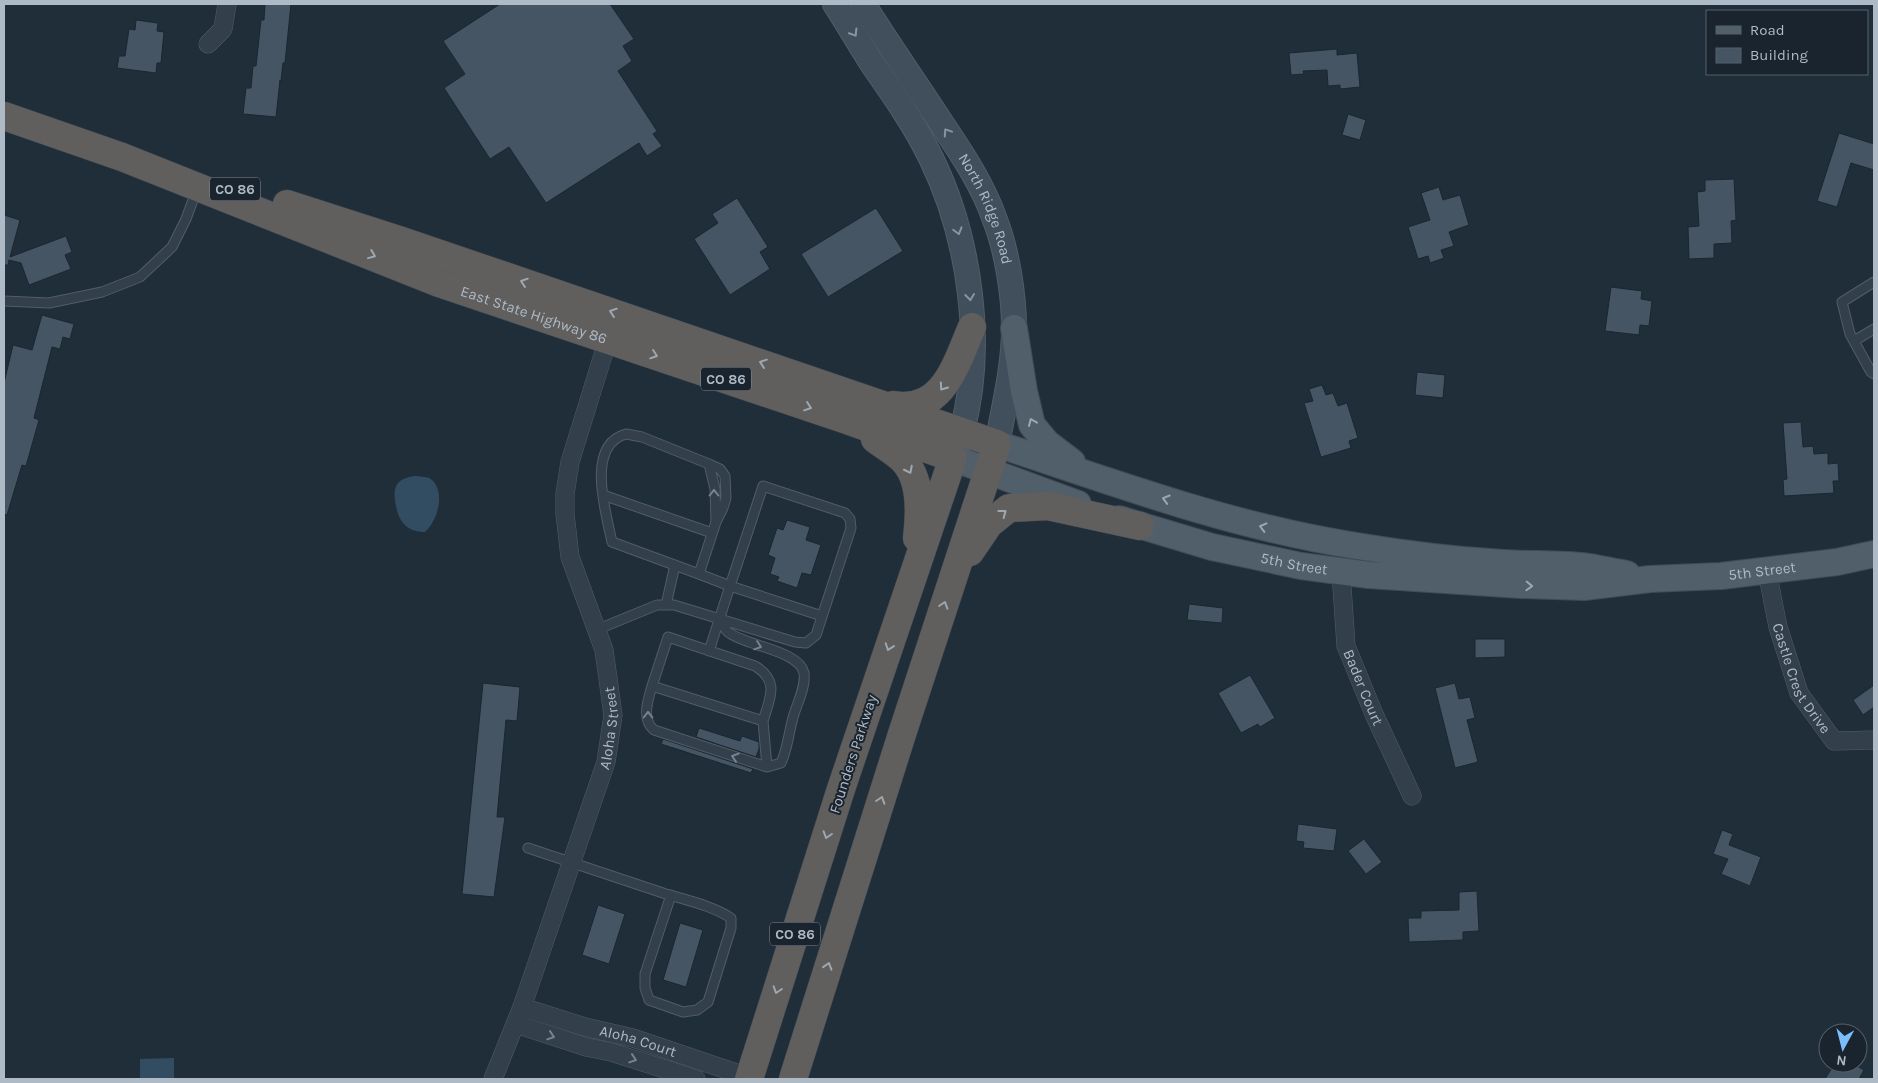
<svg xmlns="http://www.w3.org/2000/svg" width="1878" height="1083" font-family="Karla,sans-serif">
	<rect width="100%" height="100%" fill="#202e39"/>
	<path fill="#324c62" d="M416 476C421 477 428 476 432 480 446 493 437 522 425 532 407 532 399 522 396 506 392 487 396 478 416 476Z
		M174 1058V1079H140V1059Z"/>
	<path fill="#455563" stroke="#1b2630" d="M265 4H291L285 63H283L281 81 280 80 276 117 243 114 246 88H251L253 66H256L261 20H264Z
		M500 4H610L634 39 623 46 632 61 618 71 657 131 653 134 662 146 647 156 639 143 546 203 509 147 490 159 444 88 465 74 443 41Z
		M136 20 158 23 157 31 164 32 161 63H157L156 73 117 68 119 56H125L129 29 135 30Z
		M1337 49V55L1357 53 1360 87 1340 89V85L1328 86 1327 70 1303 71 1304 74 1291 75 1289 53Z
		M1348 114 1366 120 1360 140 1342 135Z
		M1839 133 1874 144V170L1851 163 1837 207 1817 201Z
		M1734 179 1736 220 1731 221 1732 243 1714 244V258L1689 259 1688 227 1699 226 1697 192 1705 191V180Z
		M1439 187 1443 200 1460 195 1469 225 1449 232 1454 246 1441 250 1444 258 1430 263 1428 256 1418 259 1408 227 1430 220 1421 193Z
		M737 198 768 247 760 252 770 269 730 295 694 239 718 223 712 214Z
		M876 208 903 251 828 297 801 254Z
		M4 215 20 220 10 257 66 236 72 252 65 255 71 269 29 285 21 263 9 260 8 265H4Z
		M1611 287 1642 291 1641 299 1652 301 1649 326 1640 325 1639 335 1605 331Z
		M42 315 74 324 70 339 63 337 60 349 52 347 34 418 39 420 26 466 22 465 7 515 4 514V383L13 345 32 350Z
		M1417 372 1445 375 1443 398 1415 395Z
		M1322 385 1326 395 1333 393 1338 406 1347 403 1358 438 1349 441 1351 448 1321 457 1304 403 1313 401 1309 389Z
		M1801 422 1803 447 1813 446 1814 454 1828 453V464L1838 463 1839 481H1833L1834 493 1784 496 1783 480 1787 479 1783 423Z
		M787 520 810 527 806 540 821 545 811 575 802 573 797 588 777 581 779 577 770 574 775 558 768 555 777 528 783 530Z
		M1189 604 1223 608 1222 623 1187 620Z
		M1475 639H1505V657L1475 658Z
		M1250 675 1275 718 1260 727 1258 724 1241 733 1218 693Z
		M483 683 520 687 517 721 506 720 497 817H505L494 897 462 894Z
		M1455 683 1459 699 1470 697 1475 718 1467 720 1478 762 1455 768 1435 688Z
		M1874 685V707L1863 715 1853 700Z
		M699 728 740 741 742 736 759 742V749L756 757 696 737Z
		M663 739 753 769 751 773 661 744Z
		M1298 824 1337 829 1334 851 1303 848 1304 842 1296 841Z
		M1722 830 1733 834 1729 845 1761 857 1750 886 1721 874 1728 859 1713 854Z
		M1364 839 1382 862 1366 874 1348 851Z
		M1477 891 1479 931 1463 932V940L1409 942 1408 918H1421V911L1459 910V892Z
		M598 905 625 914 609 964 582 955Z
		M680 923 703 930 686 987 663 980Z
		M1835 1063H1852L1864 1070 1859 1079H1825Z"/>
	<g fill="none" stroke-linecap="round" stroke-linejoin="round">
		<g stroke="#515d67" stroke-width="11">
			<path id="service" d="M1874 282 1842 302 1850 334 1871 372 1874 374
				M4 301 49 303 102 292 140 277 172 247 186 219 197 189
				M1854 341 1874 329
				M626 434 642 437 709 464 720 469 725 476 726 498 723 508 716 522 699 574 612 542C606 513 585 445 626 434Z
				M709 464 715 489 716 522
				M603 495 712 533
				M699 574 730 586 709 651
				M666 605 675 565
				M596 630 657 605H674L795 642 806 643 816 635 851 528 850 519 845 513 763 486 730 586 822 616
				M668 637 755 666C780 681 770 698 763 721L652 686Z
				M652 686C648 700 641 719 654 730L767 767 781 763C788 748 789 730 794 714 798 702 806 686 804 673 799 650 745 646 728 632 724 628 722 623 719 619
				M763 721 767 767
				M528 848C573 863 618 878 663 893 685 900 711 905 731 918V928L708 1002 697 1010 683 1012 649 1000 645 988V974L671 895"/>
		</g>
		<g stroke="#515d67" stroke-width="19">
			<g id="minor">
				<path d="M208 44 223 29 227 4"/>
				<path id="s1" d="M1767 571 1778 627 1799 693 1834 741 1874 740"/>
				<path id="s2" d="M1341 572 1346 646 1374 714 1412 796"/>
				<path id="s3" d="M522 1007 585 1027 633 1038 754 1079"/>
				<path d="M516 1024 586 1047 611 1052 696 1079"/>
				<path id="s4" d="M493 1079 522 1007 606 762 613 715 604 650 570 557 565 514V494L570 462 608 339"/>
			</g>
		</g>
		<g stroke="#515d67" stroke-width="26">
			<g id="secondary">
				<path d="M835 4C848 24 860 45 873 65 894 95 915 125 931 158 970 238 985 345 962 431"/>
				<path id="s5" d="M863 4C888 44 916 84 942 124 962 154 983 185 995 220 1007 251 1014 295 1014 328 1014 366 1004 407 997 444"/>
			</g>
		</g>
		<g stroke="#404b56" stroke-width="28">
			<g id="primary">
				<path d="M1014 328 1024 391 1032 425 1047 443 1072 462"/>
				<path d="M960 437 953 458 1078 504"/>
				<path d="M997 444C1115 483 1233 527 1357 546 1405 554 1454 560 1503 563 1532 565 1562 563 1590 567 1602 569 1615 572 1627 574"/>
				<path id="s6" d="M1119 519 1212 547 1301 566 1369 575 1521 585 1584 587 1650 579 1721 576 1837 562 1874 554"/>
			</g>
		</g>
		<g stroke="#3e4a54" stroke-width="29">
			<g id="trunk">
				<path id="s7" d="M4 116 122 157 439 283 844 419 953 458 841 789 749 1079"/>
				<path d="M287 204 402 241 997 444 902 734 793 1079"/>
				<path d="M893 405C943 414 956 364 972 327"/>
				<path d="M875 439C884 446 895 452 903 460 922 479 920 514 917 538"/>
				<path d="M970 552 989 524 1009 508 1048 506 1140 526"/>
			</g>
		</g>
		<use href="#service" stroke="#333f4a" stroke-width="9"/>
		<use href="#minor" stroke="#333f4a" stroke-width="18"/>
		<use href="#secondary" stroke="#414f5d" stroke-width="24"/>
		<use href="#primary" stroke="#515f6a" stroke-width="26"/>
		<use href="#trunk" stroke="#605f5d" stroke-width="28"/>
	</g>
	<defs><path id="oneway-chevron" d="M-2-3.5L2.5 0L-2 3.5" fill="none" stroke-width="1.6" stroke-linecap="round" stroke-linejoin="round" transform="scale(1.25)"/></defs>
	<g stroke="#8895a1">
		<use href="#oneway-chevron" transform="translate(854 33) rotate(58)"/>
		<use href="#oneway-chevron" transform="translate(947 132) rotate(-124)"/>
		<use href="#oneway-chevron" transform="translate(958 231) rotate(74)"/>
		<use href="#oneway-chevron" transform="translate(970 297) rotate(83)"/>
	</g>
	<g stroke="#9ea8b1">
		<use href="#oneway-chevron" transform="translate(372 255) rotate(22)"/>
		<use href="#oneway-chevron" transform="translate(524 282) rotate(-161)"/>
		<use href="#oneway-chevron" transform="translate(613 312) rotate(-161)"/>
		<use href="#oneway-chevron" transform="translate(654 355) rotate(19)"/>
		<use href="#oneway-chevron" transform="translate(763 363) rotate(-161)"/>
		<use href="#oneway-chevron" transform="translate(943 387) rotate(125)"/>
		<use href="#oneway-chevron" transform="translate(808 407) rotate(19)"/>
		<use href="#oneway-chevron" transform="translate(909 470) rotate(63)"/>
		<use href="#oneway-chevron" transform="translate(1003 513) rotate(-37)"/>
		<use href="#oneway-chevron" transform="translate(944 605) rotate(-72)"/>
		<use href="#oneway-chevron" transform="translate(889 647) rotate(109)"/>
		<use href="#oneway-chevron" transform="translate(881 800) rotate(-72)"/>
		<use href="#oneway-chevron" transform="translate(827 835) rotate(108)"/>
		<use href="#oneway-chevron" transform="translate(828 966) rotate(-73)"/>
		<use href="#oneway-chevron" transform="translate(777 990) rotate(108)"/>
	</g>
	<g stroke="#9ba8b4">
		<use href="#oneway-chevron" transform="translate(1032 422) rotate(-113)"/>
		<use href="#oneway-chevron" transform="translate(1166 499) rotate(-163)"/>
		<use href="#oneway-chevron" transform="translate(1263 527) rotate(-166)"/>
		<use href="#oneway-chevron" transform="translate(1529 586) rotate(2)"/>
	</g>
	<g stroke="#77838e">
		<use href="#oneway-chevron" transform="translate(714 493) rotate(-90)"/>
		<use href="#oneway-chevron" transform="translate(758 646) rotate(19)"/>
		<use href="#oneway-chevron" transform="translate(648 715) rotate(-90)"/>
		<use href="#oneway-chevron" transform="translate(735 757) rotate(-162)"/>
		<use href="#oneway-chevron" transform="translate(551 1036) rotate(18)"/>
		<use href="#oneway-chevron" transform="translate(633 1059) rotate(18)"/>
	</g>
	<g text-anchor="middle" stroke-width="4" stroke-linejoin="round" paint-order="stroke">
		<g fill="#19242e" stroke="#818d98" stroke-width="1">
			<rect x="210" y="177.5" width="50" height="23" rx="4"/>
			<rect x="701" y="367.5" width="50" height="23" rx="4"/>
			<rect x="770" y="922.5" width="50" height="23" rx="4"/>
		</g>
		<g font-size="14" font-weight="bold" fill="#aebac6">
			<text x="235" y="194">CO 86</text>
			<text x="726" y="384">CO 86</text>
			<text x="795" y="939">CO 86</text>
		</g>
		<g font-size="15" fill="#aebac6" stroke="#19242e">
			<text dy="5" stroke="none"><textPath href="#s5" startOffset="240">North Ridge Road</textPath></text>
			<text dy="5" stroke="none"><textPath href="#s7" startOffset="566">East State Highway 86</textPath></text>
			<text dy="5" stroke="none"><textPath href="#s6" startOffset="181">5th Street</textPath></text>
			<text dy="5" stroke="none"><textPath href="#s6" startOffset="651">5th Street</textPath></text>
			<text dy="5" stroke="none"><textPath href="#s1" startOffset="114">Castle Crest Drive</textPath></text>
			<text dy="5" stroke="none"><textPath href="#s2" startOffset="119">Bader Court</textPath></text>
			<text dy="5" stroke="none"><textPath href="#s4" startOffset="371">Aloha Street</textPath></text>
			<text transform="translate(853 754) rotate(-72)" y="5">Founders Parkway</text>
			<text dy="5" stroke="none"><textPath href="#s3" startOffset="121">Aloha Court</textPath></text>
		</g>
	</g>
	<rect width="1878" height="1083" fill="none" stroke="#aebac6" stroke-width="10"/>
	<rect x="1706" y="10" width="162" height="65" fill="#19242e" stroke="#55606b"/>
	<rect x="1716" y="26" width="25" height="8" fill="#515f6a" stroke="#55606b"/>
	<text x="1750" y="35" font-size="15" fill="#aebac6">Road</text>
	<rect x="1716" y="48" width="25" height="15" fill="#455563" stroke="#55606b"/>
	<text x="1750" y="60" font-size="15" fill="#aebac6">Building</text>
	<g transform="translate(1843 1048) rotate(187)"><circle r="24" fill="#19242e" stroke="#55606b"/>
	<path d="M0-4L9 19L0 12L-9 19Z" fill="#7cbefd"/>
	<text y="-8" font-size="14" font-weight="bold" text-anchor="middle" fill="#aebac6">N</text>
	</g>
</svg>
